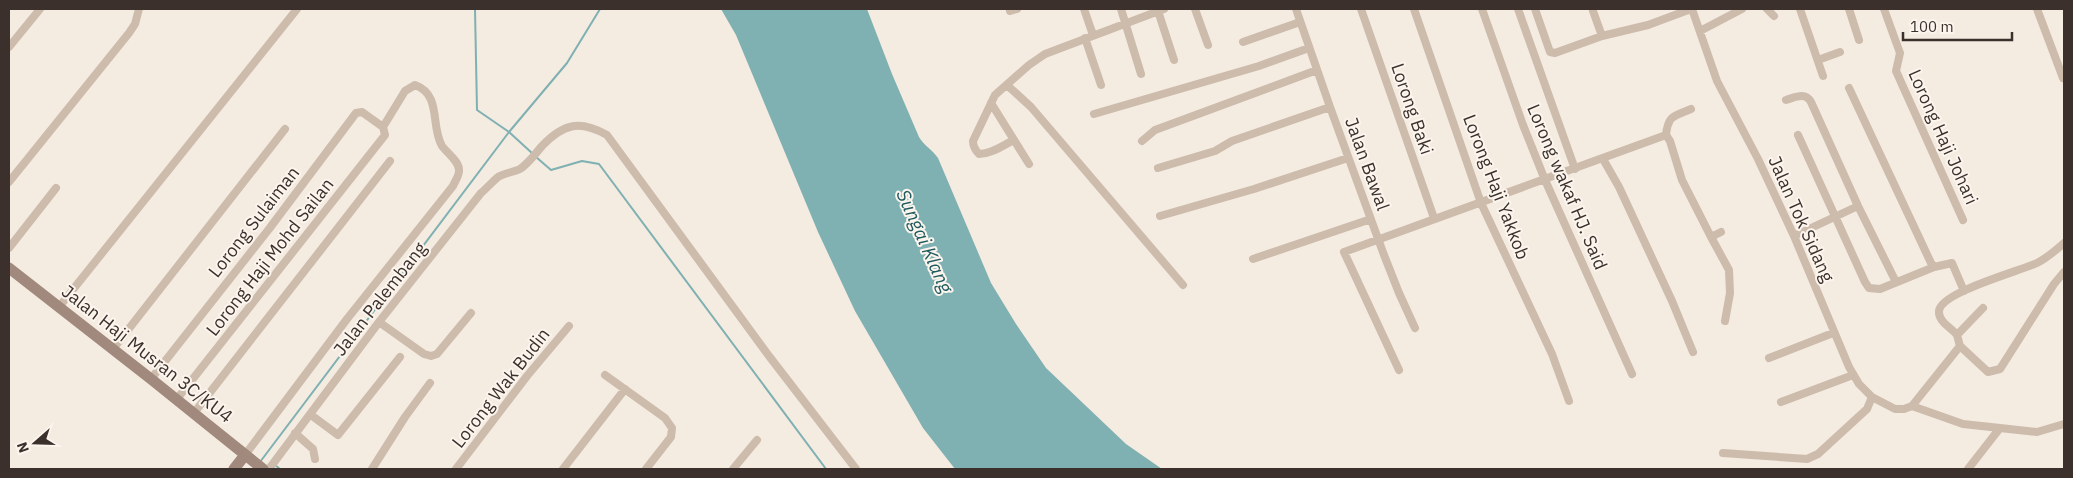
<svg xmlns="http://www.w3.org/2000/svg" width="2073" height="478" font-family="'IBM Plex Sans',sans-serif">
	<rect width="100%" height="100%" fill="#f4ebe1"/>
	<path fill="#7fb0b2" d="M721 9H867L892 74 919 137C924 146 932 149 938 158L991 283 1016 324 1046 368 1126 444 1162 469H955L923 428 855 311 818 232 736 35Z"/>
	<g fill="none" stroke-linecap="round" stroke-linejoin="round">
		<path stroke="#7fb0b2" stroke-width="2" d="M475 9 477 110 509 132 533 154
			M536 157 551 170 582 161 599 164 826 469
			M260 462 509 132 567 63 600 9
			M275 465 280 469"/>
		<path stroke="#cdbbac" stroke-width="8" d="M1084 9 1093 35
			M1121 9 1141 74
			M1195 9 1208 45
			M1296 9 1330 107 1384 255 1399 293 1415 328
			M1361 9 1434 218
			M1414 9 1481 203 1552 354 1569 401
			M1482 9 1523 125 1545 180 1632 374
			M1518 9 1575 169
			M1535 9 1550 52 1555 53 1602 36 1648 25 1691 9
			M1692 9 1717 81 1758 159 1794 236 1849 367 1859 384 1872 397 1895 409H1904L1912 406 1960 346C1959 343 1958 338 1957 335 1952 328 1938 322 1939 311 1941 292 2020 271 2037 263 2047 258 2056 250 2064 243
			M1767 9 1774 16
			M1800 9 1823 76
			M1849 9 1859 40
			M1884 9 1900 53 1896 71 1963 220
			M2037 9 2063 78
			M1010 11 1017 9
			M1158 11 1174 60
			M1593 11 1602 36
			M1700 31 1742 9
			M1085 38 1101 85
			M1243 42 1300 22
			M9 47 40 9
			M1818 60 1840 52
			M1007 85 1031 107 1183 285
			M1849 88 1931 263 1934 267 1952 263 1964 291
			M1786 100C1796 97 1805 92 1811 102L1858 206 1896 282
			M991 103 1029 164
			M1094 114 1259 66 1309 48
			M1666 135 1670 141 1682 180 1711 237 1721 232
			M1798 135 1865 282 1869 288 1880 289 1934 267
			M1014 140C1003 145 992 154 979 154 975 150 973 146 973 141L995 95 1029 65 1045 54 1164 9
			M1142 141 1155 130 1317 70
			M1603 159 1619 187 1672 301 1693 352
			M1158 168 1215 151 1232 141 1330 107
			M9 182 129 33 135 24 139 9
			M1160 216 1254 189 1348 158
			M1794 236 1858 206
			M1711 237 1729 270 1730 293 1725 321
			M9 248 56 188
			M1253 259 1371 219
			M59 307 297 9
			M379 322 424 354 431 356 437 354 471 313
			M1957 335 1983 308
			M1960 346 1988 372 2000 369 2054 284 2064 272
			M113 349 285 129
			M1769 358 1833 333
			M1399 370 1344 252 1666 135C1668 115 1674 116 1691 109
			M605 375 665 418 672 428 671 437 646 469
			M151 379 269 229 356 113 362 112 383 127 385 135 177 399
			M1781 402 1853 375
			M1912 406 1963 424 2000 428
			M194 413 390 161
			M311 415 338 435 400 357
			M295 433 313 449 315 459
			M1723 453 1807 459 1818 454 1867 409 1872 397
			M245 455 347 319 453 186C455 181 459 176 459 171 460 162 447 153 442 146 430 125 442 95 415 85L405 91 383 127
			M269 469 379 322 481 193C487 188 492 182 498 177 505 173 514 172 520 169 529 163 535 154 542 146 564 123 580 120 607 135L769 356 856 469
			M372 469 405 417 430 383
			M456 469 527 376 569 326
			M563 469 625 389
			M733 469 757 440
			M1968 469 2000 428 2037 432 2064 424"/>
		<path stroke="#a18a7d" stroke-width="11" d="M9 268 151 379 263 469
			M234 469 245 455"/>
	</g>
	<g text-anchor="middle" stroke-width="4" stroke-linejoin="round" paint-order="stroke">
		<g font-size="18" fill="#3b302b" stroke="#fbf5ee">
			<text transform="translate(1412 109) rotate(71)" y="6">Lorong Baki</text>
			<text transform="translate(1943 137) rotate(66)" y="6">Lorong Haji Johari</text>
			<text transform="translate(1367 164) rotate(70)" y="6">Jalan Bawal</text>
			<text transform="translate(1496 187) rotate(69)" y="6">Lorong Haji Yakkob</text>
			<text transform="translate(1567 187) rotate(67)" y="6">Lorong wakaf HJ. Said</text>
			<text transform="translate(1801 219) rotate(66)" y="6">Jalan Tok Sidang</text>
			<text transform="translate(254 222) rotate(-52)" y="6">Lorong Sulaiman</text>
			<text transform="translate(270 257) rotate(-52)" y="6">Lorong Haji Mohd Sailan</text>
			<text transform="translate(380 299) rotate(-52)" y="6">Jalan Palembang</text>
			<text transform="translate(147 354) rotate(38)" y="6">Jalan Haji Musran 3C/KU4</text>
			<text transform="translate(501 388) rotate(-52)" y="6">Lorong Wak Budin</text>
		</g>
		<g font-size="19" font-style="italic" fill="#1f5a5e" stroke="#fbf5ee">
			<text transform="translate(925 241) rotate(66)" y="7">Sungai Klang</text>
		</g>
	</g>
	<rect width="2073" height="478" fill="none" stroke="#3b302b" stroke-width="20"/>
	<g transform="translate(35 443) rotate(250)" stroke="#fbf5ee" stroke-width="4" paint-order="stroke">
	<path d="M0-4L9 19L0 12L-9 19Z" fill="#3b302b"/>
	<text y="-8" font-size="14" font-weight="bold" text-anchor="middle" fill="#3b302b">N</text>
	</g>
	<path d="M1903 32v8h109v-8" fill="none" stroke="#3b302b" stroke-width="2.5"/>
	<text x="1910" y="32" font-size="15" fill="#3b302b" stroke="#fbf5ee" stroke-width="4" paint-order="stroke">100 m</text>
</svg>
